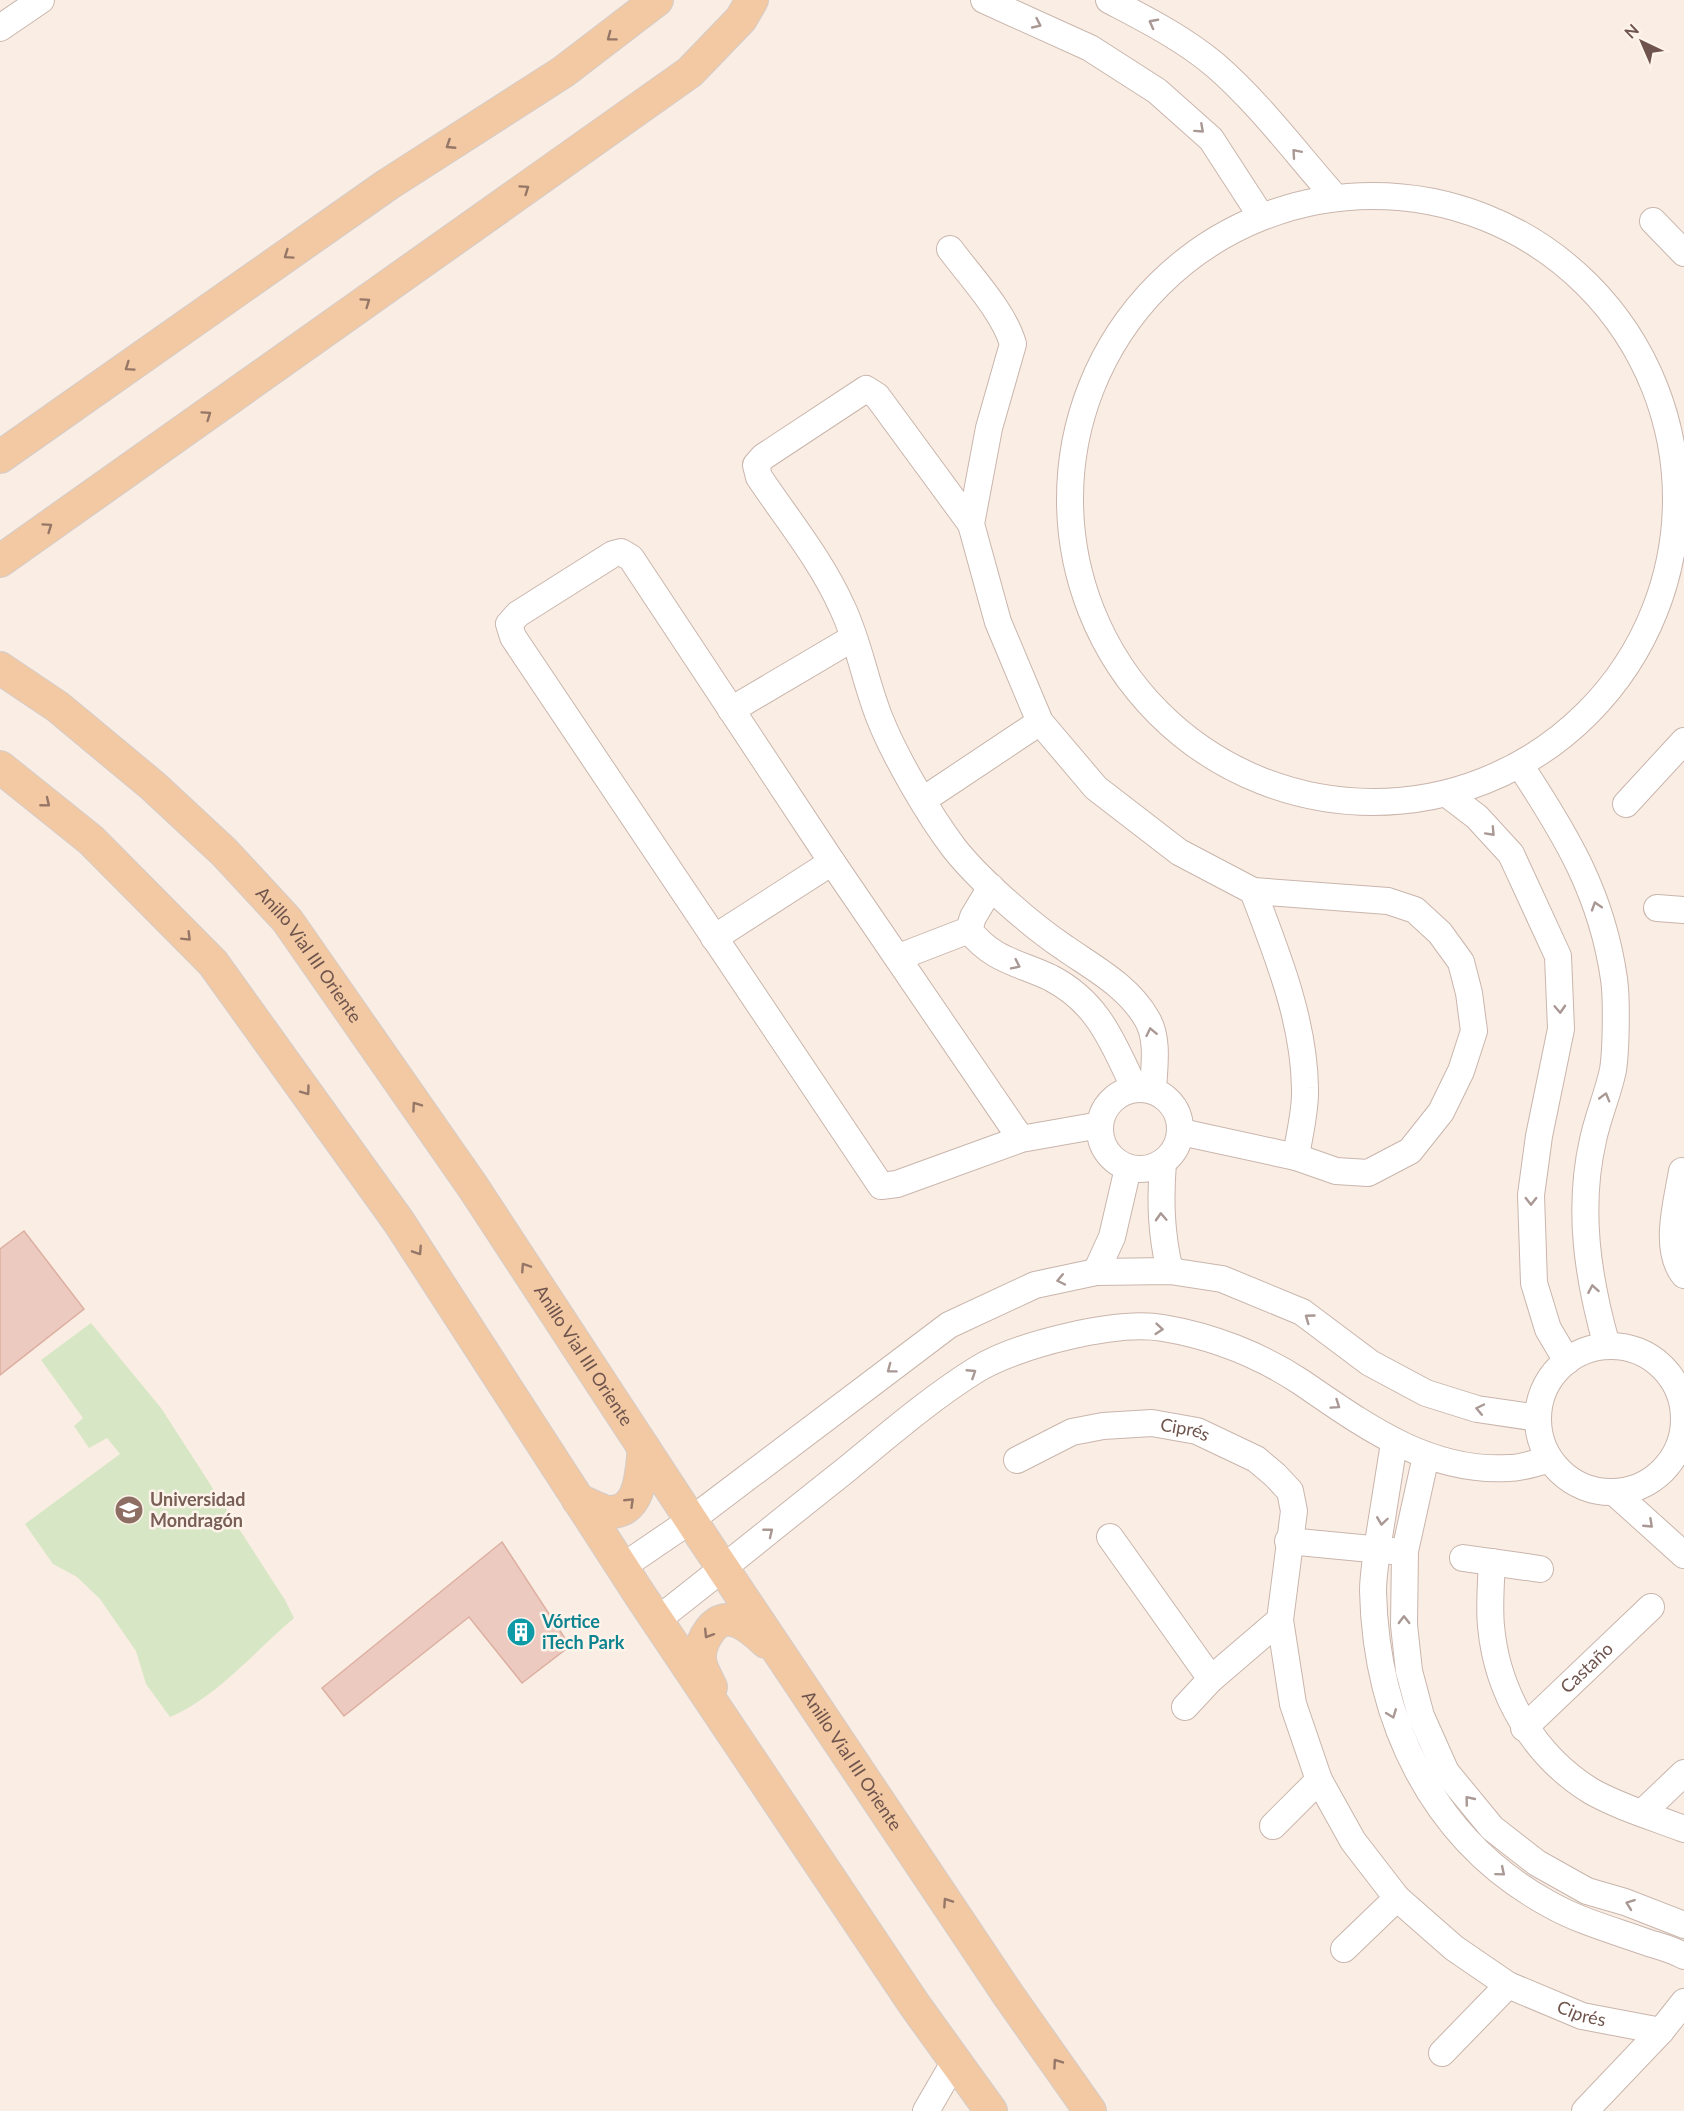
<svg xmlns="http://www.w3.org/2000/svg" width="1684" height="2111" font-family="Lato,sans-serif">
	<rect width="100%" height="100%" fill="#faeee4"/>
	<path fill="#d7e6c4" d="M91 1323 161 1408 285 1600 294 1618C255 1651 217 1697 170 1717L146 1684 136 1651 100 1599 77 1577 53 1564 25 1524 120 1454 107 1438 89 1448 74 1426 83 1418 41 1360Z"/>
	<path fill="#eccabf" stroke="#ddafa1" stroke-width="1.5" d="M24 1231 84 1309 0 1375V1249Z
		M502 1542 570 1646 522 1683 469 1617 344 1716 322 1688Z"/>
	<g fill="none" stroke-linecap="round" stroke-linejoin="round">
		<g stroke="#c9b5ac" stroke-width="28">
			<g id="minor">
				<path d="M984 0 1090 48 1157 91 1211 139 1259 213"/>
				<path d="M1109 0C1145 19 1183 38 1215 65 1259 103 1296 153 1335 197"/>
				<path d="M0 28 41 0"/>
				<circle cx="1373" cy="499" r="303"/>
				<path d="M1653 221 1684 253"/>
				<path d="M950 249C970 276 1004 312 1013 344L989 428 971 524 998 622 1040 722 1096 788 1179 852 1253 891 1388 901 1415 910 1440 933 1461 962 1469 993 1474 1031 1461 1071 1441 1112 1410 1151 1368 1173 1336 1171 1296 1157 1181 1132"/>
				<path d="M971 524 877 396 866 389 763 457 756 465 759 477C787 519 821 560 842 607 859 642 865 682 880 719 895 757 929 815 954 848 979 880 1032 926 1065 948 1095 969 1128 986 1147 1019 1159 1039 1154 1068 1153 1090"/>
				<path d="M731 710 853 638"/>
				<path d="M1520 765C1566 835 1602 894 1614 979 1617 999 1616 1051 1613 1070 1608 1094 1598 1116 1593 1140 1577 1210 1588 1279 1607 1346"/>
				<path d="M1447 794 1477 817 1511 854 1558 956 1561 1029 1539 1136 1531 1195 1534 1283 1548 1329 1567 1361"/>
				<path d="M923 800 1040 722"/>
				<path d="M1626 804 1684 741"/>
				<path d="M1253 891C1277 954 1304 1020 1305 1088 1306 1111 1299 1135 1296 1157"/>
				<path d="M1657 908 1684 910"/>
				<path d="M969 930C993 961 1020 963 1051 978 1099 1003 1113 1043 1135 1089"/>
				<path d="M969 930 973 917 991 887"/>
				<path d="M714 938 832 862"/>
				<path d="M899 957 969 930"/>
				<circle cx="1140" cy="1129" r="40"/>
				<path d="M1021 1139 832 862 631 558 621 552 613 554 518 614 509 624 513 637 881 1186 897 1184 1021 1139 1100 1125"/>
				<path d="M1163 1162C1160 1201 1161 1234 1170 1271"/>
				<path d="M1682 1171C1677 1202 1663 1249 1684 1275"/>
				<path d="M1096 1272 1112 1237 1128 1168"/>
				<circle cx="1611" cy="1419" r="73"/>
				<path d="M1394 1443C1389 1474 1384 1506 1379 1537 1377 1554 1373 1573 1373 1591 1376 1720 1432 1840 1549 1904 1579 1921 1612 1930 1646 1942 1658 1946 1672 1949 1684 1956"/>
				<path d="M1426 1456 1405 1551 1404 1625 1409 1671 1421 1716 1446 1772 1492 1828 1537 1863 1587 1891 1625 1902 1684 1925"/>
				<path id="s1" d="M1017 1460 1072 1432 1103 1426 1152 1423 1197 1431 1256 1459 1275 1475 1290 1491 1294 1511 1280 1620 1293 1704 1319 1780 1353 1841 1397 1898 1454 1948 1508 1985 1582 2016 1661 2031"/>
				<path d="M1614 1492 1684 1555"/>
				<path d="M1110 1537 1211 1679"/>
				<path d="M1288 1541 1392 1551"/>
				<path d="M1463 1558 1540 1569"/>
				<path d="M1492 1562C1491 1583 1489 1605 1491 1626 1497 1693 1534 1756 1591 1791 1619 1807 1653 1817 1684 1829"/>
				<path d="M622 1567 691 1520 949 1325 1035 1285 1096 1272 1170 1271 1222 1279 1302 1312 1370 1363 1426 1393 1477 1409 1538 1418"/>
				<path d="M657 1620C719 1572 780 1522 842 1473 885 1438 928 1400 976 1370 1016 1345 1116 1320 1163 1328 1211 1336 1260 1355 1301 1382 1364 1425 1428 1473 1509 1468 1522 1468 1537 1462 1549 1460"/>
				<path d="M1185 1707 1211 1679 1280 1620"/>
				<path id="s2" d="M1524 1728 1651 1607"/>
				<path d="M1642 1813 1684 1773"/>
				<path d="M1273 1826 1319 1780"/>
				<path d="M1344 1949 1397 1898"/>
				<path d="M1442 2053 1508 1985"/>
				<path d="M926 2111 955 2061"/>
				<path d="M1585 2111 1661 2031 1684 2002"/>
			</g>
		</g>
		<g stroke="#d4ccca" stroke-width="34">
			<g id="major">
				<path d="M0 457 387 185 563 72 657 0"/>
				<path d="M0 561 690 72 741 19 752 0"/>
				<path id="s3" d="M0 668 58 707 153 786 224 852 287 920 473 1187 706 1543 1009 1996 1090 2111"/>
				<path d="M0 767 91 840 213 963 399 1222 640 1595 914 2004 991 2111"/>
				<path d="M578 1500C587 1503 600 1511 609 1512 642 1513 641 1471 644 1448"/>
				<path d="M711 1687C707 1679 699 1665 700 1656 700 1646 705 1637 710 1630 728 1607 751 1628 766 1642"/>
			</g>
		</g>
		<use href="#minor" stroke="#fff" stroke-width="26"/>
		<use href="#major" stroke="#f2c9a3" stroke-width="32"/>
	</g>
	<defs><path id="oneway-chevron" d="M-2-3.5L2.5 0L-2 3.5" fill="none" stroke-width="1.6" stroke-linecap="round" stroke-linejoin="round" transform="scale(1.5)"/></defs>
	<g stroke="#a99894">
		<use href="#oneway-chevron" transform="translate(1153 23) rotate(-152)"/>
		<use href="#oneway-chevron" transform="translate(1037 24) rotate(25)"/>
		<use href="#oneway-chevron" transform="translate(1200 129) rotate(42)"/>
		<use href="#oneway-chevron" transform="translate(1296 153) rotate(-131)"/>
		<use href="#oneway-chevron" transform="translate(1491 832) rotate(47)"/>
		<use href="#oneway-chevron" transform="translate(1596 906) rotate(-108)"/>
		<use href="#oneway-chevron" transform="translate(1016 965) rotate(26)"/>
		<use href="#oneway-chevron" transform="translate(1560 1009) rotate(87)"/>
		<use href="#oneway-chevron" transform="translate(1151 1032) rotate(-102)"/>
		<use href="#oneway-chevron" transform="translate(1605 1097) rotate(-74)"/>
		<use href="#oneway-chevron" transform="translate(1531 1201) rotate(90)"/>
		<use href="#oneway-chevron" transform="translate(1161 1217) rotate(-93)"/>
		<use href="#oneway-chevron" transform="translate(1061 1280) rotate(168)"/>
		<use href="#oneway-chevron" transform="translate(1593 1289) rotate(-100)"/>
		<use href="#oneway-chevron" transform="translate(1309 1318) rotate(-144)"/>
		<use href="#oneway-chevron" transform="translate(1159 1329) rotate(5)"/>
		<use href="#oneway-chevron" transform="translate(891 1369) rotate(143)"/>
		<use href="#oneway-chevron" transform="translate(972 1373) rotate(-33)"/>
		<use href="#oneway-chevron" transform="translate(1336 1405) rotate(34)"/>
		<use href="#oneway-chevron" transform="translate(1480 1409) rotate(-168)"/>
		<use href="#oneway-chevron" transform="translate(1382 1521) rotate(98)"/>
		<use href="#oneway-chevron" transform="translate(1649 1524) rotate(43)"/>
		<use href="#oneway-chevron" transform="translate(769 1532) rotate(-39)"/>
		<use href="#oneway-chevron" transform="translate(1404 1620) rotate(-91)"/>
		<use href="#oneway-chevron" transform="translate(1392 1714) rotate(69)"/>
		<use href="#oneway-chevron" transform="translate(1469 1800) rotate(-129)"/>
		<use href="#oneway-chevron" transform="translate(1501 1872) rotate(40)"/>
		<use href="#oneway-chevron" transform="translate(1630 1904) rotate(-160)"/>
	</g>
	<g stroke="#967767">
		<use href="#oneway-chevron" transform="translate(611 37) rotate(143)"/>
		<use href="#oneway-chevron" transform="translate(450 145) rotate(147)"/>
		<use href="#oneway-chevron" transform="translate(525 189) rotate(-35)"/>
		<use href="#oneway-chevron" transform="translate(288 255) rotate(145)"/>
		<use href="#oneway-chevron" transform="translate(366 302) rotate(-35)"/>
		<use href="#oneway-chevron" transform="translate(129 367) rotate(145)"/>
		<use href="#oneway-chevron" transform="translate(207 415) rotate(-35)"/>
		<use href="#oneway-chevron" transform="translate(48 527) rotate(-35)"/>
		<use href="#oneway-chevron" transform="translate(46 803) rotate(39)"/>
		<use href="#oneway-chevron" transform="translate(187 937) rotate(45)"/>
		<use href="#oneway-chevron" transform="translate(306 1091) rotate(54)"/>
		<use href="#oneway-chevron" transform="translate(416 1106) rotate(-125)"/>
		<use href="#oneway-chevron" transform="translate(418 1251) rotate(57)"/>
		<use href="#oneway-chevron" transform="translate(525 1267) rotate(-123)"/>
		<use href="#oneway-chevron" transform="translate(630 1502) rotate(-44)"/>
		<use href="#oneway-chevron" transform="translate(708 1634) rotate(122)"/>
		<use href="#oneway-chevron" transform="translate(947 1902) rotate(-124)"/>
		<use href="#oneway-chevron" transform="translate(1057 2063) rotate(-125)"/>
	</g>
	<defs>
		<g id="university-disc" transform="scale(1.5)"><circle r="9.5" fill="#8d6e63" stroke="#fdf3ea"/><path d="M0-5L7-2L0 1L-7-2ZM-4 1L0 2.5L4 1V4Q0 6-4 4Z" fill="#fff"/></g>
		<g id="building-disc" transform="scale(1.5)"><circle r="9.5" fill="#0f9aa8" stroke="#fdf3ea"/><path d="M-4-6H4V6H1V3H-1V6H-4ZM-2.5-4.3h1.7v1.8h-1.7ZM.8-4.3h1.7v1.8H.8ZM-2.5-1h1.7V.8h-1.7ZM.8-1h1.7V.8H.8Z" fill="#fff"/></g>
	</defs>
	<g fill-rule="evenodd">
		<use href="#university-disc" x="129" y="1510"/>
		<use href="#building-disc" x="521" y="1632"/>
	</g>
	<g text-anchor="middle" stroke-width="5" stroke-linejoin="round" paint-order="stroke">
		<g font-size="18" fill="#6f544d" stroke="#fdf3ea">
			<text dy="6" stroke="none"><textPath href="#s3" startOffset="424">Anillo Vial III Oriente</textPath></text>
			<text dy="6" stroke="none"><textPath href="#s3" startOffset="910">Anillo Vial III Oriente</textPath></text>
			<text dy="6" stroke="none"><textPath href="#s1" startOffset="176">Ciprés</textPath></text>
			<text dy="6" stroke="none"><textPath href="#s2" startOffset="87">Castaño</textPath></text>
			<text dy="6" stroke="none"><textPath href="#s3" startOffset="1396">Anillo Vial III Oriente</textPath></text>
			<text dy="6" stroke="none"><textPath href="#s1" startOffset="958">Ciprés</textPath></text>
		</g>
		<g font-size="18" font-weight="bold" fill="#785e54" stroke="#fdf3ea" text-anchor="start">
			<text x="150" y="1506">Universidad<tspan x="150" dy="21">Mondragón</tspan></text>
		</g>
		<g font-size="18" font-weight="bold" fill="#0d838f" stroke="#fdf3ea" text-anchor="start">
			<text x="542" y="1628">Vórtice<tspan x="542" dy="21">iTech Park</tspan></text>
		</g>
	</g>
	<g transform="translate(1642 42) rotate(316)" stroke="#fdf3ea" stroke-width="4.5" paint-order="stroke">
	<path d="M0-4.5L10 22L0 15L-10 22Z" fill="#6f544d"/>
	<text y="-9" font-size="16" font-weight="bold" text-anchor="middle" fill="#6f544d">N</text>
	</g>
</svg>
